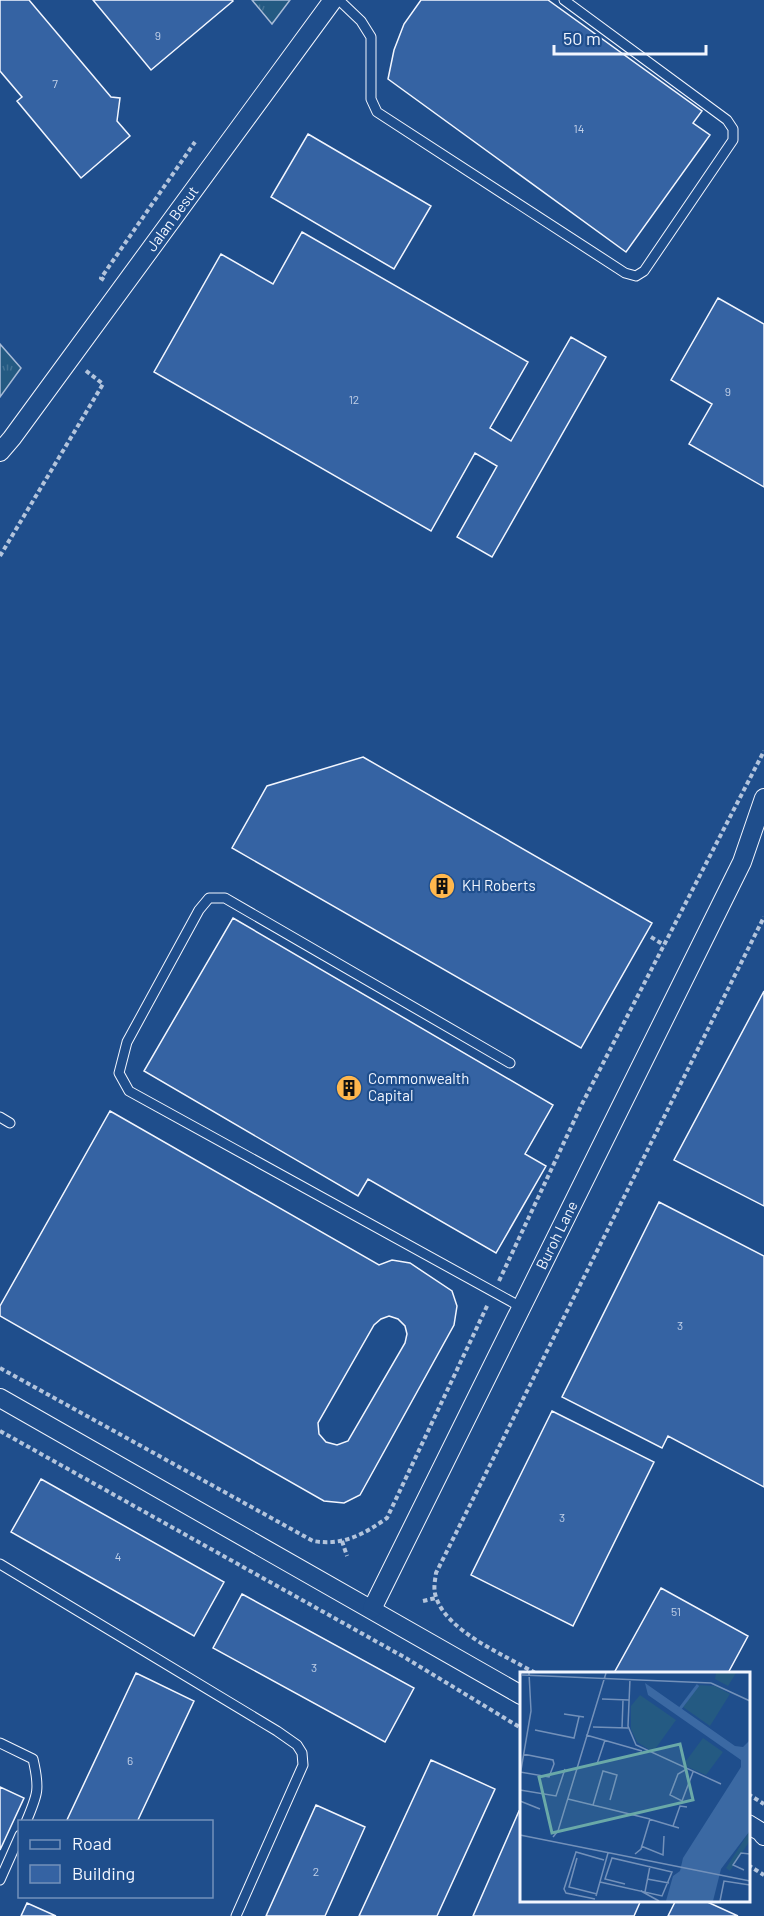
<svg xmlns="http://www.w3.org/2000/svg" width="764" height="1916" font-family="Barlow,sans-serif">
	<defs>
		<pattern id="grass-tufts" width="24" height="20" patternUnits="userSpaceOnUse" patternTransform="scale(1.5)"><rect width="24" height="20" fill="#245a82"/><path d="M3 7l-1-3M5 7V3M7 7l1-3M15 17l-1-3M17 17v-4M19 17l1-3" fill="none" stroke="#447295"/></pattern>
	</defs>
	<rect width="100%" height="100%" fill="#1f4e8c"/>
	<path fill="url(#grass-tufts)" stroke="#a8bbd7" stroke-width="1.5" d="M252 0H290L272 24Z
		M0 344 21 368 0 397Z"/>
	<path fill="#3563a3" stroke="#f2f6ff" stroke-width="1.5" fill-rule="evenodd" d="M0 0H29L111 97 120 98 117 121 130 136 81 178 17 101 22 97 0 71Z
		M93 0H232L233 1 151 70Z
		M421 0H548L702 111 693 123 710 135 626 252 388 79 394 50 404 24Z
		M308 134 431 206 394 269 271 197Z
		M302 232 528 362 490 428 511 441 571 337 606 357 492 557 457 537 497 466 475 453 431 531 154 372 221 254 273 284Z
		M718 298 764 324V487L689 444 712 404 671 380Z
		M363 757 652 923 581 1048 232 848 267 786Z
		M233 918 553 1105 525 1154 546 1166 496 1253 368 1179 358 1196 144 1071Z
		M764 991V1206L674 1160Z
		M110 1111 379 1265 392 1260 410 1263 452 1291 457 1306 454 1325 360 1495 344 1503 324 1501 0 1316V1306ZM389 1316 398 1319 405 1326 407 1334 405 1343 348 1441 337 1445 326 1442 319 1434 318 1423 374 1325 381 1319Z
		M659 1202 764 1256V1487L668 1436 662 1448 562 1397Z
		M552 1411 654 1462 573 1626 471 1575Z
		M41 1479 224 1582 194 1636 11 1532Z
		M661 1588 748 1636 728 1673H614Z
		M242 1594 414 1688 385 1742 213 1648Z
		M136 1673 194 1701 137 1822H66Z
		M431 1760 495 1789 437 1916H359Z
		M0 1787 24 1798 0 1850Z
		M316 1805 365 1827 325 1916H266Z
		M519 1811 521 1812V1900H641L634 1916H473Z
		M676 1900H703L738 1916H668Z
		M27 1903 56 1916H21Z"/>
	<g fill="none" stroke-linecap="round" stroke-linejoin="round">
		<g stroke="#f2f6ff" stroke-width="11">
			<path id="lane" d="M339 0 361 21 371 37V99L377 112 625 273 636 276 644 271 733 140V129L727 120 564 0
				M510 1063 225 898H209L199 910 127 1042 119 1073 129 1091 521 1307
				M0 1117 10 1123
				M0 1564 277 1731 297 1745 302 1753 303 1765 236 1916
				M0 1743 33 1759C40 1789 38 1794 26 1822
				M0 1880 20 1835"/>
		</g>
		<g stroke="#f2f6ff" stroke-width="20">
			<g id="street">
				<path id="s1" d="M0 452 12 438 333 0"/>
				<path d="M0 1398 521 1695"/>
				<path id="s2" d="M372 1609 742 862 764 798"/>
				<path d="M748 1824 761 1832 764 1836"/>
			</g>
		</g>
		<path stroke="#b3c4dc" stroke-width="4" stroke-dasharray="4.5 3" stroke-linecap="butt" d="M104 280 101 278 195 142
			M0 556 103 384 85 370
			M651 937 664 945
			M499 1281 581 1106 764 751
			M0 1368 313 1541C342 1546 363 1535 387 1518L488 1304
			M0 1431 404 1657 521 1728
			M342 1541 347 1556
			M423 1601 436 1598
			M535 1673C505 1655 447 1632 436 1597 433 1589 435 1581 436 1573L764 917
			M748 1794 764 1804
			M748 1865 764 1875"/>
		<use href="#lane" stroke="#1f4e8c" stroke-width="9"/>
		<use href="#street" stroke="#1f4e8c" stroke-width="18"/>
	</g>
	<defs>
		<g id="building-disc" transform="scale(1.35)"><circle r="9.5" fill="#ffb74d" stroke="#1f4e8c"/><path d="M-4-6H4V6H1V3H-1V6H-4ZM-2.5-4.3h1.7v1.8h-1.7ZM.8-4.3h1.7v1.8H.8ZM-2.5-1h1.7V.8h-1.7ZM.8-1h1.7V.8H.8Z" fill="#111"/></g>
	</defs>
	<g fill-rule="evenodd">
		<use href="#building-disc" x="442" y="886"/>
		<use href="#building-disc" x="349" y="1088"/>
	</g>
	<g text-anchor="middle" stroke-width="4.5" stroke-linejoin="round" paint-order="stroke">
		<g font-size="12" fill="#c3d1e8">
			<text x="158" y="40">9</text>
			<text x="55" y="88">7</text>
			<text x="579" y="133">14</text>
			<text x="728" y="396">9</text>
			<text x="354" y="404">12</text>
			<text x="680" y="1330">3</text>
			<text x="562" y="1522">3</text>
			<text x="118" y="1561">4</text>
			<text x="676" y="1616">51</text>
			<text x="314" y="1672">3</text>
			<text x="130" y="1765">6</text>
			<text x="316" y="1876">2</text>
		</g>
		<g font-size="15" fill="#f2f6ff" stroke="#1f4e8c">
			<text dy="5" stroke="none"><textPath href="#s1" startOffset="290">Jalan Besut</textPath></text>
			<text dy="5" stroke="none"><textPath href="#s2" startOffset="417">Buroh Lane</textPath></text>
		</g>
		<g font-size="15" fill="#f2f6ff" stroke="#1f4e8c" text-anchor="start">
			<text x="462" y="891">KH Roberts</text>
			<text x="368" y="1084">Commonwealth<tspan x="368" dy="17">Capital</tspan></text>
		</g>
	</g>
	<g transform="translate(520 1672)">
		<rect width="230" height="230" fill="#1f4e8c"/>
		<path d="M196 1H216L208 14 195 7ZM179 13 195 14 210 22 190 54 163 35ZM120 23 156 48 133 80 117 70 111 57V34ZM183 66 203 80 186 103 163 93Z" fill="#245a82"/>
		<path d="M229 160V170L210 199 206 196Z" fill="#245a82"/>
		<path d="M125 11 215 74 223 75 229 69V160L201 197 193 229H146L153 204 160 199 163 186 221 95V88L128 23Z" fill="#3b69a3"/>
		<path fill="none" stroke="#3b69a3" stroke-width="3" d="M159 38 178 13"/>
		<path fill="none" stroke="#7391ba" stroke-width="1.5" d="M2 3 191 11M110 7 108 54 116 73 201 112M191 11 230 29M82 27 109 28M44 42 64 45M73 55 108 56M102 56 103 28M15 58 54 66 59 45M66 63 122 79M77 92 85 68M165 98 158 102 150 123 162 129 173 100M0 100 29 105 34 92 33 88 3 82M0 104 11 39 9 1M0 118 36 124 45 97M48 127 130 147M0 129 20 137M73 133 83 99 97 103 90 128M129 147 159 156M153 154 160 134 167 135M0 163 230 209M33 165 38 159 86 1M121 174 143 183 144 164M115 182 121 177 130 147M57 186 49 215 77 222M224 198 213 193 221 181 230 182M127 207 149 211M80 210 142 224 152 200 92 186 85 207 105 212M121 219 139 229M125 220 130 194M76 224 88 181M75 227 46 221 44 217 56 180 84 188M200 229 204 209 230 213"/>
		<path fill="#6aa9a8" fill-opacity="0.15" stroke="#6aa9a8" stroke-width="3" d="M160 72 173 128 32 161 19 105Z"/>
		<rect width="230" height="230" fill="none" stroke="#f2f6ff" stroke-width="3"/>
	</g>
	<rect x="18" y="1820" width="195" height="78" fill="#1f4e8c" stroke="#7391ba" stroke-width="1.5"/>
	<rect x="30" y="1840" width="30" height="9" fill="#1f4e8c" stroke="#7391ba" stroke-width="1.5"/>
	<text x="72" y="1850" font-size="18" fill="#f2f6ff">Road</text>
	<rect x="30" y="1865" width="30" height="18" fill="#3563a3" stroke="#7391ba" stroke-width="1.5"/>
	<text x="72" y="1880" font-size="18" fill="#f2f6ff">Building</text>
	<path d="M554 45v9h152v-9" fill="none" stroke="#f2f6ff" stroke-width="3"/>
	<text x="563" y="45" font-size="18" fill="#f2f6ff" stroke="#1f4e8c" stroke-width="4.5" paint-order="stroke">50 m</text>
</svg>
